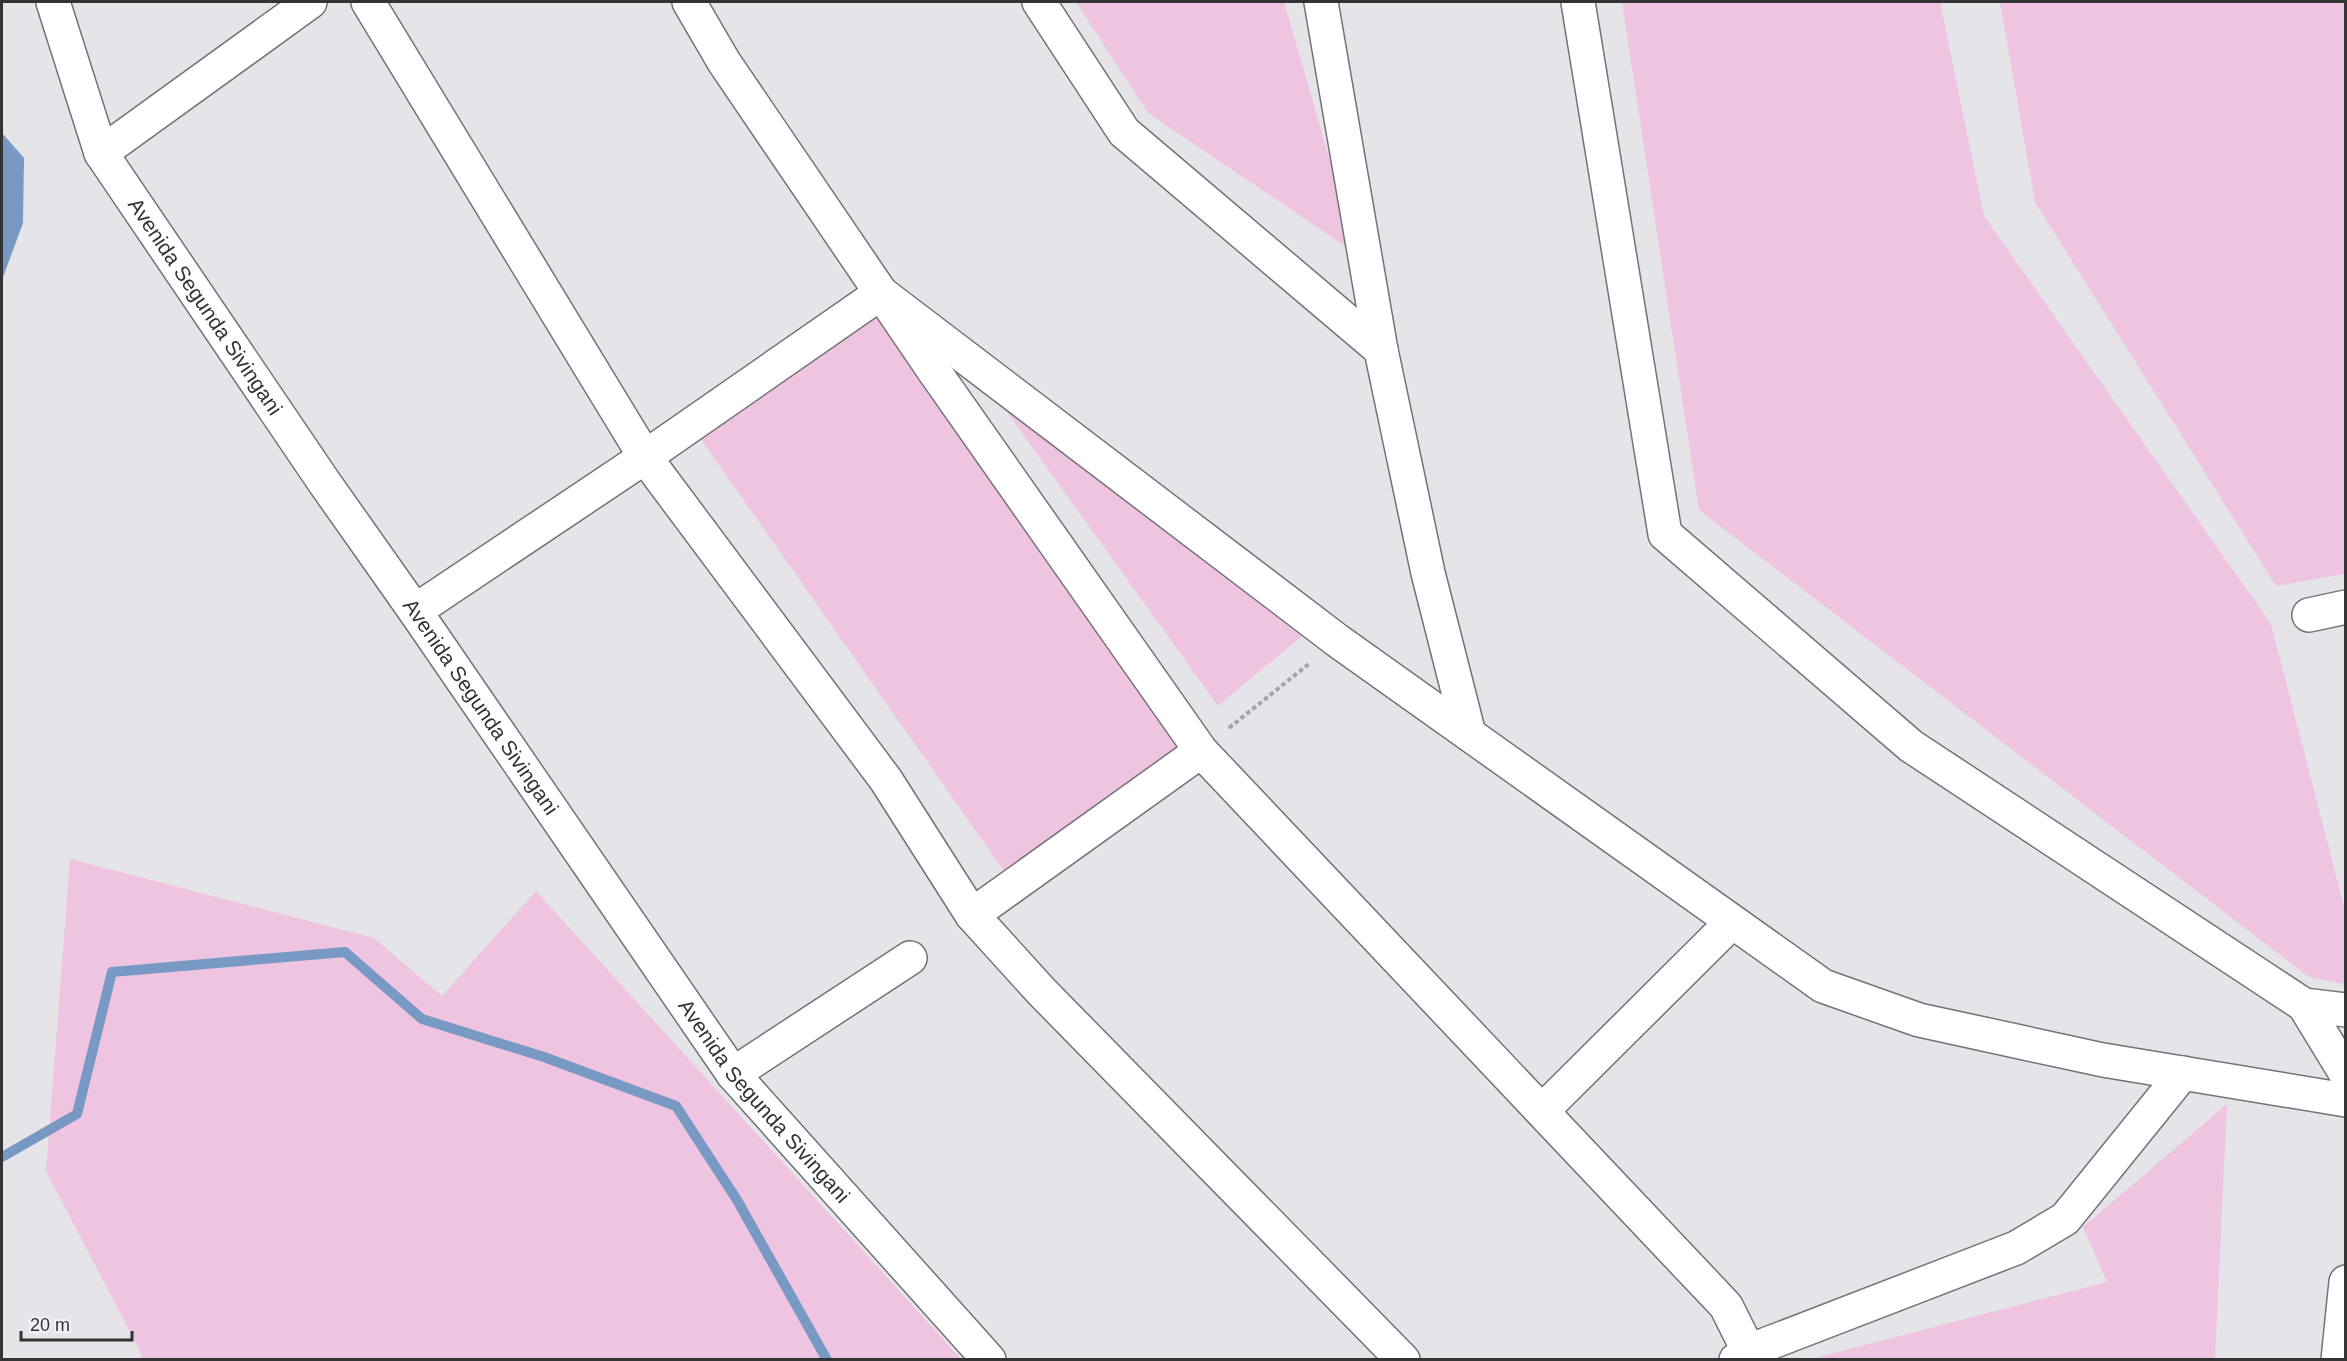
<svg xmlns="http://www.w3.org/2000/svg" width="2347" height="1361" font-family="Helvetica,sans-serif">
	<rect width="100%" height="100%" fill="#e5e4e9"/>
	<path fill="#eec4e1" d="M1076 2H1284L1357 254 1148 113Z
		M1622 2H1940L1984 216 2271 624 2345 910V984L2309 977 1699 510Z
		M2000 2H2345V574L2276 586 2035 202Z
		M877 308 1185 746 1006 874 698 435Z
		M1007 412 1307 632 1218 706Z
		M70 859 374 938 442 996 536 891 961 1359H142V1355L46 1171Z
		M2227 1104 2215 1359H1811L2107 1282 2083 1227Z"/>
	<path fill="#7799c4" d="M2 133 24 158 23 223 2 280Z"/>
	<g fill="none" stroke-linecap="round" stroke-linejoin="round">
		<path stroke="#7799c4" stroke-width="10" d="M2 1157 77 1114 112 972 345 952 422 1019 544 1057 676 1106 737 1200 827 1360"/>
		<g stroke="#737277" stroke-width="36">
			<g id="minor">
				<path id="s1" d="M53 2 101 153 324 482 415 611 733 1074 989 1360"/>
				<path d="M368 2 645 457 886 780 972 915 1042 992 1403 1360"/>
				<path d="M689 2 724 62 934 371 1201 751 1726 1306 1753 1360"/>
				<path d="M1039 2 1124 132 1381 350"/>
				<path d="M1321 2 1381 350 1428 573 1469 734"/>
				<path d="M1578 2 1665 534 1911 746 2304 1005 2346 1074"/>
				<path d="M101 153 310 2"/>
				<path d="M415 611 645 457 881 293 1338 641 1823 986 1919 1020 2103 1060 2346 1100"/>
				<path d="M2309 615 2346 607"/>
				<path d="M972 915 1201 751"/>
				<path d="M2304 1005 2346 1010"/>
				<path d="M733 1074 910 958"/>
				<path d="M1542 1111 1732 922"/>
				<path d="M1736 1360 1749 1351 2016 1248 2065 1219 2183 1073"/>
				<path d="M2338 1360 2346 1282"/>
			</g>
		</g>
		<path stroke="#a4a3a7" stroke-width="4" stroke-dasharray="4.5 3" stroke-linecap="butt" d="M1229 728 1310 663"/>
		<use href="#minor" stroke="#fff" stroke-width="33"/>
	</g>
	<g text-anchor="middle" stroke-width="6" stroke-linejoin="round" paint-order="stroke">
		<g font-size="21" fill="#333234" stroke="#f2f1f7">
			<text dy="7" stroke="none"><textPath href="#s1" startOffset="344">Avenida Segunda Sivingani</textPath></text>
			<text dy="7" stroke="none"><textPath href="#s1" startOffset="830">Avenida Segunda Sivingani</textPath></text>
			<text dy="7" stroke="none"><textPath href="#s1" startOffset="1316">Avenida Segunda Sivingani</textPath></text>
		</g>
	</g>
	<rect width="2347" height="1361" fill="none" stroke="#333234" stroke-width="6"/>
	<path d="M21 1331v9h111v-9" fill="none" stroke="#333234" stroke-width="3"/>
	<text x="30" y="1331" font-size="18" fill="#333234" stroke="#f2f1f7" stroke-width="4.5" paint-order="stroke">20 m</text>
</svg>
